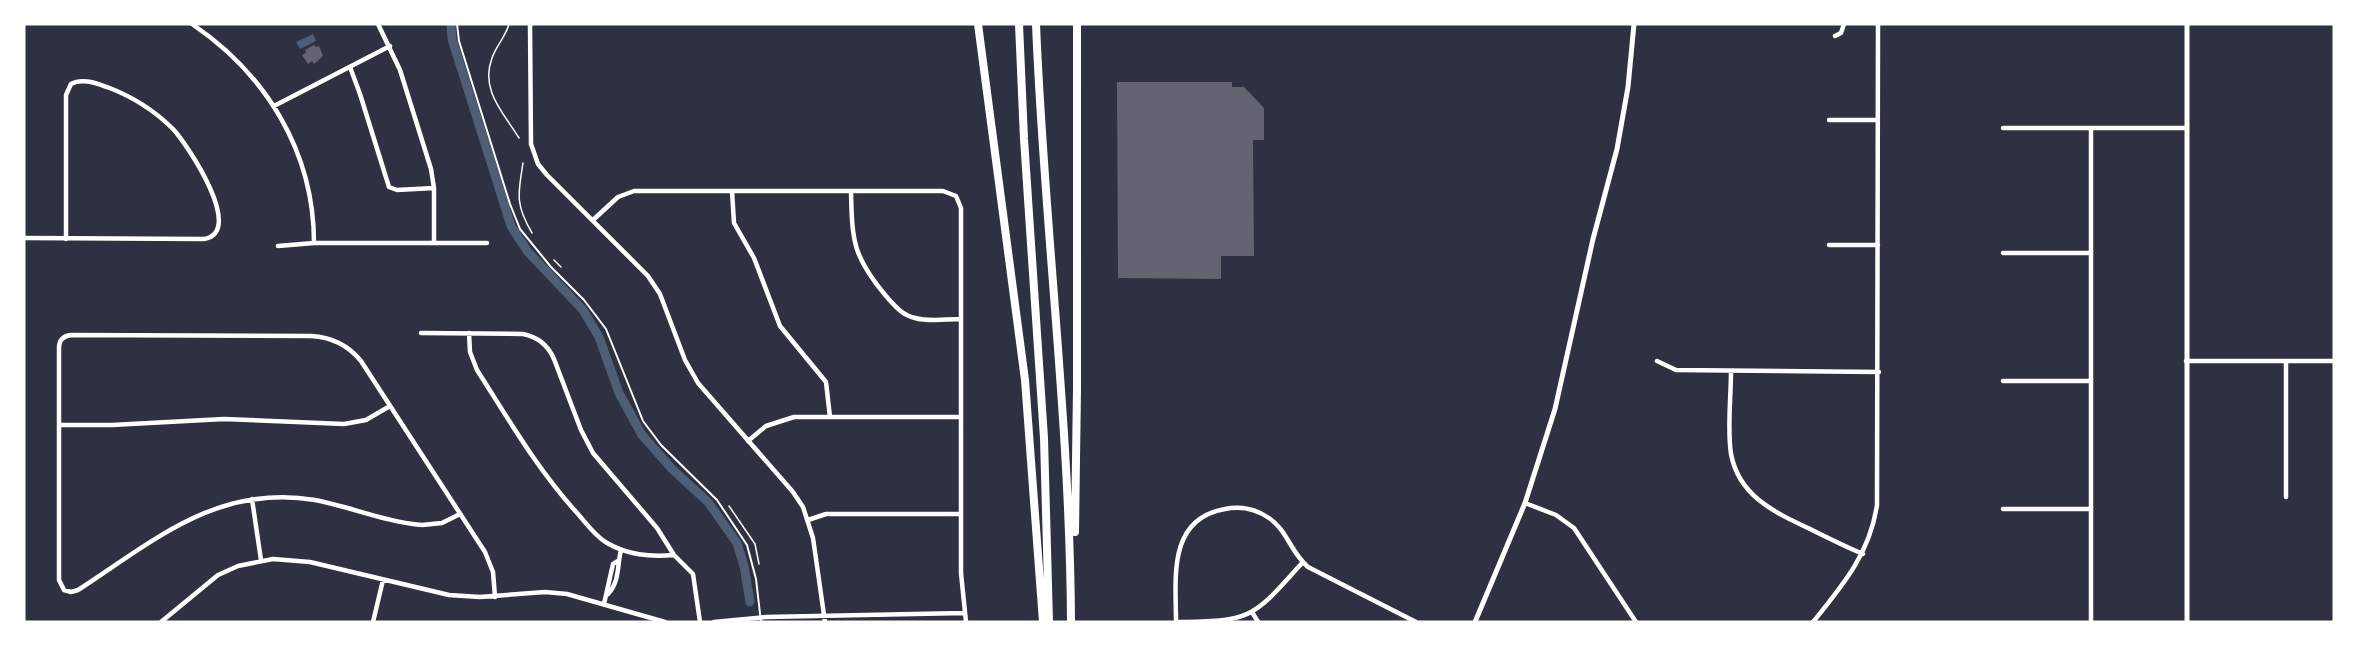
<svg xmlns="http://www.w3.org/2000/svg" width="2358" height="646" font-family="Karla,sans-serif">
	<rect width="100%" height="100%" fill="#2d3142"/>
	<path fill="#4f5d75" d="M313 34 316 41 300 49 296 42Z"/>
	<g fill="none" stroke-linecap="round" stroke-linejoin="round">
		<path stroke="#4f5d75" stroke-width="9" d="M451 24 452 39 511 226 528 252 583 310 599 337 619 393 642 435 672 469 708 502 737 543 744 566 750 602"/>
	</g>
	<path fill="#626471" d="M314 45 316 47 319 46 323 56 314 64 312 61 308 64 302 55 306 53 305 50Z
		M1117 82H1232V87H1244L1264 108V140H1253L1254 256H1221V279L1118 278Z"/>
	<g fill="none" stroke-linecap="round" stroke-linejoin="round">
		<path stroke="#fff" stroke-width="1.5" d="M509 24C506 36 496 46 492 58 480 90 503 112 519 138
			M523 163C518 194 515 204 532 233
			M554 260 561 267
			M729 506 755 544 759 564"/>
		<path stroke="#fff" stroke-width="2" d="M457 24 459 41 510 204 520 229 551 267 584 300 606 329 643 421 661 445 717 500 747 545 756 579 761 622"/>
		<path stroke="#fff" stroke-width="4.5" d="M192 24C266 74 314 152 314 243
			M378 24 400 70 431 169 434 188V243
			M530 24 531 144 538 164 547 175 648 276 660 294 685 360 698 383 793 492 803 507 813 538 825 622
			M1835 36 1841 33 1844 24
			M350 67 360 94 389 187 397 190 434 188
			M274 106 390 46
			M1829 120H1878
			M2003 128H2186
			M2091 128V622
			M732 191 734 223 754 258 780 326 826 382 830 417
			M851 191C852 241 853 257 886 296 895 306 902 315 915 318 929 322 946 319 961 319
			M593 220 618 197 634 191H943L956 196 961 208V573L966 622
			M24 238C84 238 144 239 204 239 246 232 187 144 173 129 154 110 131 96 107 87 95 83 82 78 71 84L66 95V239
			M1829 245H1878
			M278 246 314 243H487
			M2003 253H2091
			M421 333 523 334C538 337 548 345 554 359L581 430 593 453 657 528 674 555 693 574 700 622
			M469 333 470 352 477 370C509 420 537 469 578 514 586 523 595 536 607 543 628 555 649 557 674 555
			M1657 361 1676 370 1879 372
			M2186 361H2334
			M2286 361V497
			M1731 371C1731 398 1727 428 1731 454 1739 496 1774 512 1808 528 1826 537 1844 546 1863 554
			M2003 381H2091
			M59 425H112L224 419 344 424 366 420 390 406
			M748 441 766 426 794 417H961
			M252 499 261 560
			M1525 503 1556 515 1574 528 1636 622
			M2003 509H2091
			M460 514 442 523 422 525C386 522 351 507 315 500 217 484 155 540 78 590L71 592 64 590 59 580V348C59 340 63 336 71 335L311 336C331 337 348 345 361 361L485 552 493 572 495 597
			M808 520 826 514H961
			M608 594C620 581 617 565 621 550
			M604 604 613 564 618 561
			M1252 612 1258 622
			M161 622 218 575 238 566 273 559 310 562 449 595 480 597 545 592 567 594 665 622
			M373 622 383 580
			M714 622 766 617 964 613
			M1176 622C1176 579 1167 519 1225 509 1240 506 1256 509 1269 518 1287 530 1291 553 1308 567L1416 622
			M1176 622C1251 622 1253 618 1302 563
			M1813 622C1843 585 1870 553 1877 505L1878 24"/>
		<path stroke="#fff" stroke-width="5" d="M2187 24V622
			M1475 622 1525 503 1555 409 1593 239 1617 149 1628 87 1634 24"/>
		<path stroke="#fff" stroke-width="8" d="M978 24 1025 380 1043 622
			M1019 24 1024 139 1044 438 1049 622
			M1036 24C1044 224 1070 422 1071 622
			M1075 532 1077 389V24"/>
	</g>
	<rect width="2358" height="646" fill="none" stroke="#ffffff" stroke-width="51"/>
</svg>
